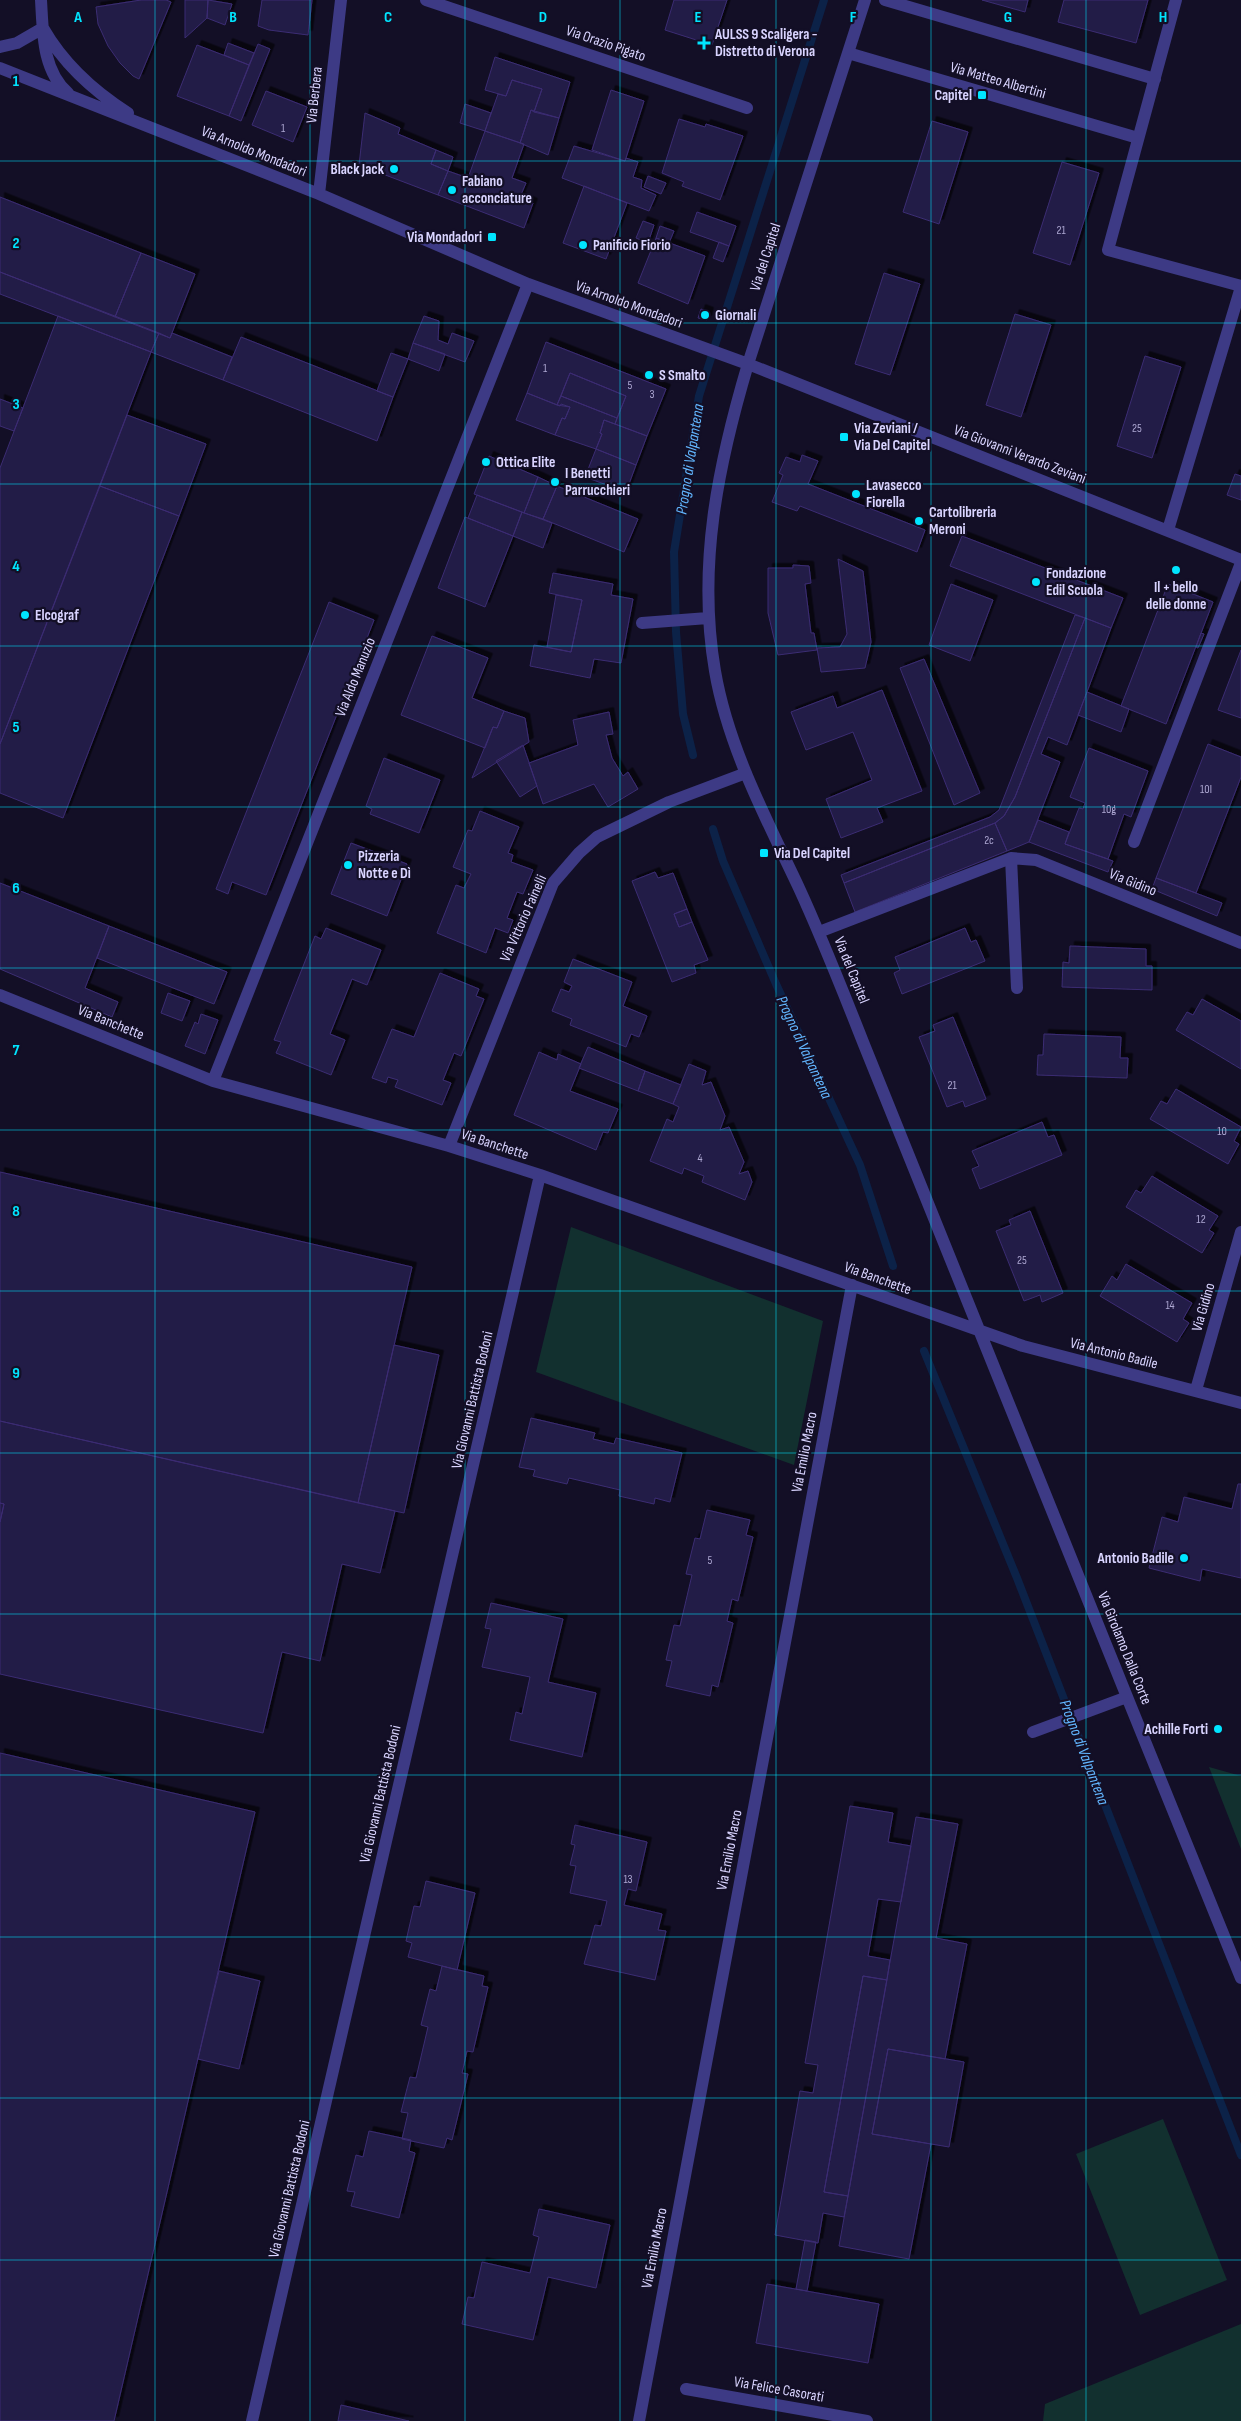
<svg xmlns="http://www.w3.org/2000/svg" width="1241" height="2421" font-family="'Sofia Sans Condensed',sans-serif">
	<defs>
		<filter id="shadow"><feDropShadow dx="4.5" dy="-4.5" stdDeviation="0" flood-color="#0009"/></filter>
	</defs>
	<rect width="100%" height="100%" fill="#130f26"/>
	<path fill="#12302f" d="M571 1227 823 1321 794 1465 536 1372Z
		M1209 1767 1241 1776V1849Z
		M1163 2119 1227 2280 1140 2315 1076 2154Z
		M1241 2324V2421H1043L1045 2404Z"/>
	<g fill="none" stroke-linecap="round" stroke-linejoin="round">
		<path stroke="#0c2248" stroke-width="8" d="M693 755 683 714 676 632 674 552 699 396 824 0
			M713 829 723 861 776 984 860 1165 893 1266
			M924 1351 1017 1578 1241 2155"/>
	</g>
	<path fill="#241b47" stroke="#3b2d73" filter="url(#shadow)" d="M141 0H166L171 2 139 79 133 76 120 63 108 46 98 24 96 7Z
		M185 0H208L207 18 185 38Z
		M208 0 232 4 225 25 207 18Z
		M262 0H312L308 35 269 30 258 26Z
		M674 0H727L712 45 665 30Z
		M982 0H1028L1025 12Z
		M1064 0H1148L1136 43 1058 22Z
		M228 43 254 53 249 65 224 55Z
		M258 44 270 49 241 121 229 116Z
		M197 45 249 65 229 116 177 96Z
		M495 57 570 82 559 118 534 112 542 89 512 80 506 96 485 90Z
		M512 80 542 89 534 112 531 110 520 143 485 131 498 94 506 96Z
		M611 90 644 101 625 161 592 150Z
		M266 91 307 107 293 142 252 125Z
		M465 104 491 113 485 131 460 123Z
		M531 110 559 118 548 155 520 143Z
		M365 113 400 128 398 134 436 150 431 164 448 171 438 195 359 165Z
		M679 119 705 127 706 124 743 136 720 200 682 186 684 182 662 173Z
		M932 121 968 132 939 224 903 212Z
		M485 131 524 144 512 178 526 183 520 197 533 203 524 228 438 195 448 171 468 178Z
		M574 146 625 161 626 158 638 162 633 177 642 180 641 188 656 195 649 211 562 178Z
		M436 150 453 157 448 171 431 164Z
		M1062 162 1099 173 1070 265 1033 253Z
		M648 176 666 183 661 194 644 187Z
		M584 186 627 203 606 259 563 243Z
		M0 197 141 253 115 317 0 272Z
		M697 212 736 226 729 246 690 232Z
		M643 221 654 225 648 243 636 238Z
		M660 226 674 231 669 243 656 238Z
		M656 238 705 256 688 304 638 283Z
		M719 242 729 246 723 262 713 258Z
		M141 253 195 274 170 338 115 317Z
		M0 272 159 333 151 352 0 294Z
		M884 273 920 284 890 375 855 364Z
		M701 309 709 312 707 320 698 318Z
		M1015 314 1051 325 1021 417 986 405Z
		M58 316 151 352 0 744V468Z
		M424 316 439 321 438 340 448 344 452 333 474 341 465 362 413 343Z
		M159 333 170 338 172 333 232 357 223 380 151 352Z
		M241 337 393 397 377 441 223 380Z
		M546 342 666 389 647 436 615 424 626 396 570 373 557 405 527 393Z
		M413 343 445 354 439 371 408 359Z
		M391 353 408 359 393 397 377 391Z
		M1145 356 1181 367 1152 458 1117 446Z
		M570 373 626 396 617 418 561 396Z
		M527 393 560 406 561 404 570 407 565 419 562 418 555 435 516 420Z
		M561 396 617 418 615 424 604 420 600 433 602 434 596 449 555 435 562 418 565 419 570 407 557 405Z
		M0 399 23 408 14 431 0 426Z
		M127 415 206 444 179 516 100 486Z
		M604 420 647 436 636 465 596 449 602 434 600 433Z
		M596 449 636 465 626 492 585 477Z
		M802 455 818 461 808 484 925 530 917 552 800 506 797 511 772 502 783 475 779 473 786 457 800 462Z
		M489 456 538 477 524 513 474 494Z
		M1235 474 1241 476V500L1227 495Z
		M538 477 557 486 543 519 524 513Z
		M100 486 179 516 63 818 0 793V744Z
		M557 486 638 519 624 552 543 519Z
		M477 495 522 512 513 536 468 518Z
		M522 512 552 523 543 548 513 536Z
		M465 517 513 536 485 607 438 588Z
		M962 536 1123 598 1111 628 950 566Z
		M838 559 863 571 871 642 865 668 821 672 817 648 840 647 847 634Z
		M793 565 809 566 811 583 805 584 811 633H814L817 650 778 655 768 613V568H793Z
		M553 573 613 584 611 595 633 599 621 663 594 659 590 678 530 666 534 645 571 652 582 600 549 593Z
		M951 584 993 600 970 661 929 645Z
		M1168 584 1213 602 1166 724 1121 706Z
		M556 595 582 600 571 652 547 647Z
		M329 602 374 620 266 895 232 882 228 894 216 889Z
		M1075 615 1085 618 1015 797 1004 816 995 823 844 883 841 875 990 817 999 810Z
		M1085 618 1111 628 1067 745 1048 737 1041 754 1060 762 1029 842 1007 851 995 823 1004 816 1015 797Z
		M1201 633 1204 634 1198 648 1196 647Z
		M432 636 488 658 472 698 504 711 497 728 493 727 485 748 401 715Z
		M1241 650V718L1218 710Z
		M924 659 980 793 954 805 900 668Z
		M882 690 922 791 877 808 883 822 841 838 826 799 872 780 853 732 806 750 791 712 833 696 837 708Z
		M1087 692 1129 709 1121 732 1078 715Z
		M504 711 525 718 529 742 472 778 493 727 497 728Z
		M609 712 613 734 606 735 612 758 623 776 628 772 638 789 608 807 594 784 543 804 529 763 578 745 573 720Z
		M1208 744 1241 757V777L1196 893 1156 878Z
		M523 745 537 786 520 797 496 761Z
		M1089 748 1148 771 1131 817 1124 814 1108 859 1065 844 1079 808 1083 809 1085 803 1070 797Z
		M384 758 440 780 419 833 370 814 372 809 366 806Z
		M480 811 519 827 508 853 513 855 511 862 533 870 523 894 517 892 507 918 513 920 508 933 495 928 486 953 437 933 456 885 464 888 471 874 453 867 468 830 472 831Z
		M1038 820 1069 832 1065 844 1113 861 1108 872 1029 842Z
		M995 823 1007 851 855 912 844 883Z
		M351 843 407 864 387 916 331 894Z
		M655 872 658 878 673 873 687 909 674 914 679 927 692 922 708 960 694 965 696 973 672 982 632 881Z
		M1156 878 1222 903 1217 916 1152 889Z
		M0 883 109 926 85 988 118 1002 112 1017 0 969Z
		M687 909 692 922 679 927 674 914Z
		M109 926 227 972 214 1004 97 958Z
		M326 928 381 950 367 985 352 979 330 1034 345 1040 331 1075 276 1053 281 1042 274 1040 315 936 321 939Z
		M965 928 971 942 976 940 985 961 902 994 894 973 900 970 895 957Z
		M1070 946 1146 949V966H1152V990L1062 987 1063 962 1069 963Z
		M573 959 632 982 623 1006 647 1016 639 1037 631 1034 626 1047 570 1025 572 1019 552 1011 561 989 569 992 572 986 564 982Z
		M440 973 479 989 476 996 484 999 461 1056 454 1053 443 1080 451 1083 442 1105 395 1087 398 1080 388 1077 386 1083 372 1078 392 1029 414 1037Z
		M168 993 190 1001 182 1021 161 1013Z
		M1202 999 1241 1021V1069L1176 1030 1187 1012 1193 1015Z
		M201 1014 218 1020 205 1054 185 1046 195 1022 198 1024Z
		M953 1017 986 1099 965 1107 963 1101 947 1107 919 1037 935 1031 933 1025Z
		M1044 1034 1121 1037 1120 1058H1128L1127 1078 1037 1075 1038 1055H1043Z
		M588 1047 645 1071 638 1091 579 1068Z
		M539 1052 557 1060 558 1054 581 1064 570 1091 618 1109 608 1133 603 1132 596 1150 514 1115Z
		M689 1064 706 1071 702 1085 711 1082 725 1116 720 1130 729 1127 744 1162 739 1174 748 1171 752 1182 745 1200 702 1182 704 1176 684 1168 682 1174 650 1161 667 1119 673 1122 679 1107 673 1104Z
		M645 1071 681 1085 673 1104 638 1091Z
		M1176 1089 1241 1127 1234 1141 1239 1144 1228 1164 1150 1119 1161 1101 1167 1104Z
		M1042 1122 1048 1137 1054 1135 1062 1155 980 1189 972 1169 979 1166 972 1151Z
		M0 1172 412 1267 358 1503 0 1421Z
		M1152 1176 1218 1216 1209 1230 1214 1233 1202 1253 1126 1207 1136 1190 1141 1193Z
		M1030 1211 1063 1293 1042 1302 1040 1295 1024 1301 996 1231 1011 1225 1009 1220Z
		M1126 1264 1192 1303 1183 1319 1189 1323 1177 1342 1100 1296 1112 1276 1117 1280Z
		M394 1345 439 1355 404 1513 358 1503Z
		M531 1418 595 1433 593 1439 614 1444 616 1438 682 1453 670 1502 655 1498 654 1504 619 1496 620 1490 569 1478 567 1484 533 1476 535 1470 519 1467Z
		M0 1421 395 1511 380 1573 342 1564 320 1661 282 1652 263 1733 0 1674V1522L4 1504 0 1503Z
		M1238 1484H1241V1578L1202 1569 1200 1581 1149 1568 1162 1517 1178 1522 1184 1497 1232 1509Z
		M0 1503 4 1504 0 1522Z
		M707 1510 750 1520 746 1535 753 1537 738 1601 732 1599 727 1621 733 1623 718 1687 712 1685 710 1696 666 1686 672 1661 666 1660 674 1625 680 1626 692 1575 686 1574 695 1538 700 1539Z
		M491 1603 563 1619 548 1682 596 1693 582 1757 510 1740 516 1712 522 1714 530 1677 482 1667 491 1629 485 1628Z
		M0 1753 255 1812 114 2421H0Z
		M850 1806 893 1813 888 1842 911 1846 901 1902 878 1899 868 1956 890 1960 887 1980 863 1976 824 2192 848 2196 844 2217 823 2213 818 2243 775 2235 800 2091 813 2093 818 2065 805 2063Z
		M916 1817 958 1824 936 1938 967 1944 945 2059 888 2049 872 2134 931 2144 909 2259 839 2246Z
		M575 1825 647 1842 636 1891 628 1889 624 1905 662 1914 658 1930 666 1931 655 1980 584 1964 595 1925 601 1926 607 1901 570 1893 576 1866 570 1865 575 1845 571 1844Z
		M426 1881 475 1893 457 1970 408 1957 412 1943 406 1941 414 1906 420 1907Z
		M442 1966 484 1976 482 1986 488 1987 473 2052 467 2051 462 2073 468 2074 452 2140 447 2138 444 2148 402 2139 408 2113 401 2112 410 2077 416 2078 428 2027 421 2025 430 1989 436 1991Z
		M219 1971 260 1981 239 2069 198 2059Z
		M863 1976 887 1980 848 2196 824 2192Z
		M888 2049 964 2062 949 2147 872 2134Z
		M369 2131 411 2140 409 2151 415 2153 399 2218 351 2206 355 2192 347 2191 356 2155 363 2157Z
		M539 2209 610 2225 596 2288 548 2277 533 2340 462 2324 468 2297 474 2298 482 2262 530 2273 539 2237 533 2235Z
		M805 2240 816 2242 807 2291 796 2289Z
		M767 2284 879 2304 868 2363 756 2343Z
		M341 2405 409 2421H338Z"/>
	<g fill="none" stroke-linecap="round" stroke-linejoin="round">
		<path stroke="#3d3a85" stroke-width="12" d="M41 0C43 32 42 70 68 93
			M426 0 747 108
			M865 0 748 364C718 465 697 566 715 671 728 747 766 818 799 888 823 940 844 994 865 1047 990 1358 1115 1668 1241 1978
			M885 0 1155 79
			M1176 0 1108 250 1241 286
			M43 28C63 63 95 92 128 113
			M0 47 17 43 43 28
			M848 53 1138 138
			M0 68 319 194 528 284 748 364 1241 560
			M319 194 341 0
			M1168 530 1241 287
			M642 623 708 618
			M1134 842 1241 563
			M1011 858 1017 988
			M819 932 1011 858 1036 860 1241 943
			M0 995 213 1081 449 1146 540 1175 1023 1346 1241 1403
			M213 1081 528 284
			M449 1146 553 883 579 853 597 837 669 802 746 773
			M1196 1390 1241 1232
			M1033 1732 1127 1697
			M686 2389 867 2421
			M252 2421 540 1175
			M639 2421 852 1285"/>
	</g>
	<path fill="none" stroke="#00e5ff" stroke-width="1" stroke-opacity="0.55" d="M155 0V2421M310 0V2421M465 0V2421M620 0V2421M776 0V2421M931 0V2421M1086 0V2421M0 161H1241M0 323H1241M0 484H1241M0 646H1241M0 807H1241M0 968H1241M0 1130H1241M0 1291H1241M0 1453H1241M0 1614H1241M0 1775H1241M0 1937H1241M0 2098H1241M0 2260H1241"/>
	<g fill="#00e5ff" stroke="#130f26" stroke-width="2">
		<path d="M701.5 35.5h5v5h5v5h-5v5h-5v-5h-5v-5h5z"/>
		<rect x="977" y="90" width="10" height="10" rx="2.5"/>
		<circle cx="394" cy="169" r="5"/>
		<circle cx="452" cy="190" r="5"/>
		<rect x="487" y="232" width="10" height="10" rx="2.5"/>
		<circle cx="583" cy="245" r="5"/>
		<circle cx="705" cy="315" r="5"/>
		<circle cx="649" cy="375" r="5"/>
		<rect x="839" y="432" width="10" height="10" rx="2.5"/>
		<circle cx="486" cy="462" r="5"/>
		<circle cx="555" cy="482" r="5"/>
		<circle cx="856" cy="494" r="5"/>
		<circle cx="919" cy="521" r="5"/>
		<circle cx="1176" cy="570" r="5"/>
		<circle cx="1036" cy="582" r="5"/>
		<circle cx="25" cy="615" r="5"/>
		<rect x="759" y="848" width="10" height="10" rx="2.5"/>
		<circle cx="348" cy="865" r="5"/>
		<circle cx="1184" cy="1558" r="5"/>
		<circle cx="1218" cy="1729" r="5"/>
	</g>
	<g text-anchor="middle" stroke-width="4.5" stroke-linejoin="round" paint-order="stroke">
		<g font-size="12" fill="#aca6d1">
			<text x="283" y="132">1</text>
			<text x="1061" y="234">21</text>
			<text x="545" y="372">1</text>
			<text x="630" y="389">5</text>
			<text x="652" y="398">3</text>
			<text x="1137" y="432">25</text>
			<text x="1206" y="793">10l</text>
			<text x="1109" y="813">10g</text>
			<text x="989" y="844">2c</text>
			<text x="952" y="1089">21</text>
			<text x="1222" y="1135">10</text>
			<text x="700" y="1162">4</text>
			<text x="1201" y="1223">12</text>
			<text x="1022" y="1264">25</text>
			<text x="1170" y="1309">14</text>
			<text x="710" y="1564">5</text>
			<text x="628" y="1883">13</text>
		</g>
		<g font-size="15" font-weight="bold" fill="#d9d4ff" stroke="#130f26" text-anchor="start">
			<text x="715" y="39">AULSS 9 Scaligera -<tspan x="715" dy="17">Distretto di Verona</tspan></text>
			<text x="972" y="100" text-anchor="end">Capitel</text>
			<text x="384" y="174" text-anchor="end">Black Jack</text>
			<text x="462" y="186">Fabiano<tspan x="462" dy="17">acconciature</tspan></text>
			<text x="482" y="242" text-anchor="end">Via Mondadori</text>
			<text x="593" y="250">Panificio Fiorio</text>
			<text x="715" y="320">Giornali</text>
			<text x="659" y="380">S Smalto</text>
			<text x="854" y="433">Via Zeviani /<tspan x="854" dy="17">Via Del Capitel</tspan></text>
			<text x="496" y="467">Ottica Elite</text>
			<text x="565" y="478">I Benetti<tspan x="565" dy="17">Parrucchieri</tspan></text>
			<text x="866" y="490">Lavasecco<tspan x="866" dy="17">Fiorella</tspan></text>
			<text x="929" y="517">Cartolibreria<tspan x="929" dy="17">Meroni</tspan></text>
			<text x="1046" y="578">Fondazione<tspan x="1046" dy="17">Edil Scuola</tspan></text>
			<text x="1176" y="592" text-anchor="middle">Il + bello<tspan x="1176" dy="17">delle donne</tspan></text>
			<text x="35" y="620">Elcograf</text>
			<text x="774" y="858">Via Del Capitel</text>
			<text x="358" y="861">Pizzeria<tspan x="358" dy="17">Notte e Dì</tspan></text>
			<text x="1174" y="1563" text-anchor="end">Antonio Badile</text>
			<text x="1208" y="1734" text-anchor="end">Achille Forti</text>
		</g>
		<g font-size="15" fill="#d9d4ff" stroke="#130f26">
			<text transform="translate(606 43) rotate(19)" y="5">Via Orazio Pigato</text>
			<text transform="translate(998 80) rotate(16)" y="5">Via Matteo Albertini</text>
			<text transform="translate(314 95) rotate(-84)" y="5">Via Berbera</text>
			<text transform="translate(254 151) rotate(22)" y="5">Via Arnoldo Mondadori</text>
			<text transform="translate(765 257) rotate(-72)" y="5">Via del Capitel</text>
			<text transform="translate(629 304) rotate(20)" y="5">Via Arnoldo Mondadori</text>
			<text transform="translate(1020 454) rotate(21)" y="5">Via Giovanni Verardo Zeviani</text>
			<text transform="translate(355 677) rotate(-68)" y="5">Via Aldo Manuzio</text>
			<text transform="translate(1133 882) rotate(22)" y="5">Via Gidino</text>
			<text transform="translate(523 918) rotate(-66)" y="5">Via Vittorio Fainelli</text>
			<text transform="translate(852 970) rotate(68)" y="5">Via del Capitel</text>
			<text transform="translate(111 1022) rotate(22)" y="5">Via Banchette</text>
			<text transform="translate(495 1144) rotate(18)" y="5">Via Banchette</text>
			<text transform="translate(878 1278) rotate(20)" y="5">Via Banchette</text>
			<text transform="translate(1203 1307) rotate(-74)" y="5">Via Gidino</text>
			<text transform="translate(1114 1353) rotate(14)" y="5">Via Antonio Badile</text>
			<text transform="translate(472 1400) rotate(-77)" y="5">Via Giovanni Battista Bodoni</text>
			<text transform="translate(804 1452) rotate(-79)" y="5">Via Emilio Macro</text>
			<text transform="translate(1125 1648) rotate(68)" y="5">Via Girolamo Dalla Corte</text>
			<text transform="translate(380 1794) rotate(-77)" y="5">Via Giovanni Battista Bodoni</text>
			<text transform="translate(729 1850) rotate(-79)" y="5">Via Emilio Macro</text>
			<text transform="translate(289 2189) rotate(-77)" y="5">Via Giovanni Battista Bodoni</text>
			<text transform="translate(654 2248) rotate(-79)" y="5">Via Emilio Macro</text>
			<text transform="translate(779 2389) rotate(10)" y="5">Via Felice Casorati</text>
		</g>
		<g font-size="16" font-style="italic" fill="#62b6ff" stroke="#130f26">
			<text transform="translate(689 459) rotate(-81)" y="6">Progno di Valpantena</text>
			<text transform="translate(805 1047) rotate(65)" y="6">Progno di Valpantena</text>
			<text transform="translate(1085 1752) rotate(69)" y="6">Progno di Valpantena</text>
		</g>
	</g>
	<g font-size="16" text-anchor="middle" font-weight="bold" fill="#00e5ff" stroke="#130f26" stroke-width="4.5" stroke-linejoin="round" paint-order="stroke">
		<text x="78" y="22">A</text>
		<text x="233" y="22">B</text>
		<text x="388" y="22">C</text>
		<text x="543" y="22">D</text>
		<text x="698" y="22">E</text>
		<text x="853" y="22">F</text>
		<text x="1008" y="22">G</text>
		<text x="1163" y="22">H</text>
		<text x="16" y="86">1</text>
		<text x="16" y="248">2</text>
		<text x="16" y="409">3</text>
		<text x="16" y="571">4</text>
		<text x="16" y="732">5</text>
		<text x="16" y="893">6</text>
		<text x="16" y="1055">7</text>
		<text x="16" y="1216">8</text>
		<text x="16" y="1378">9</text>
	</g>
</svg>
